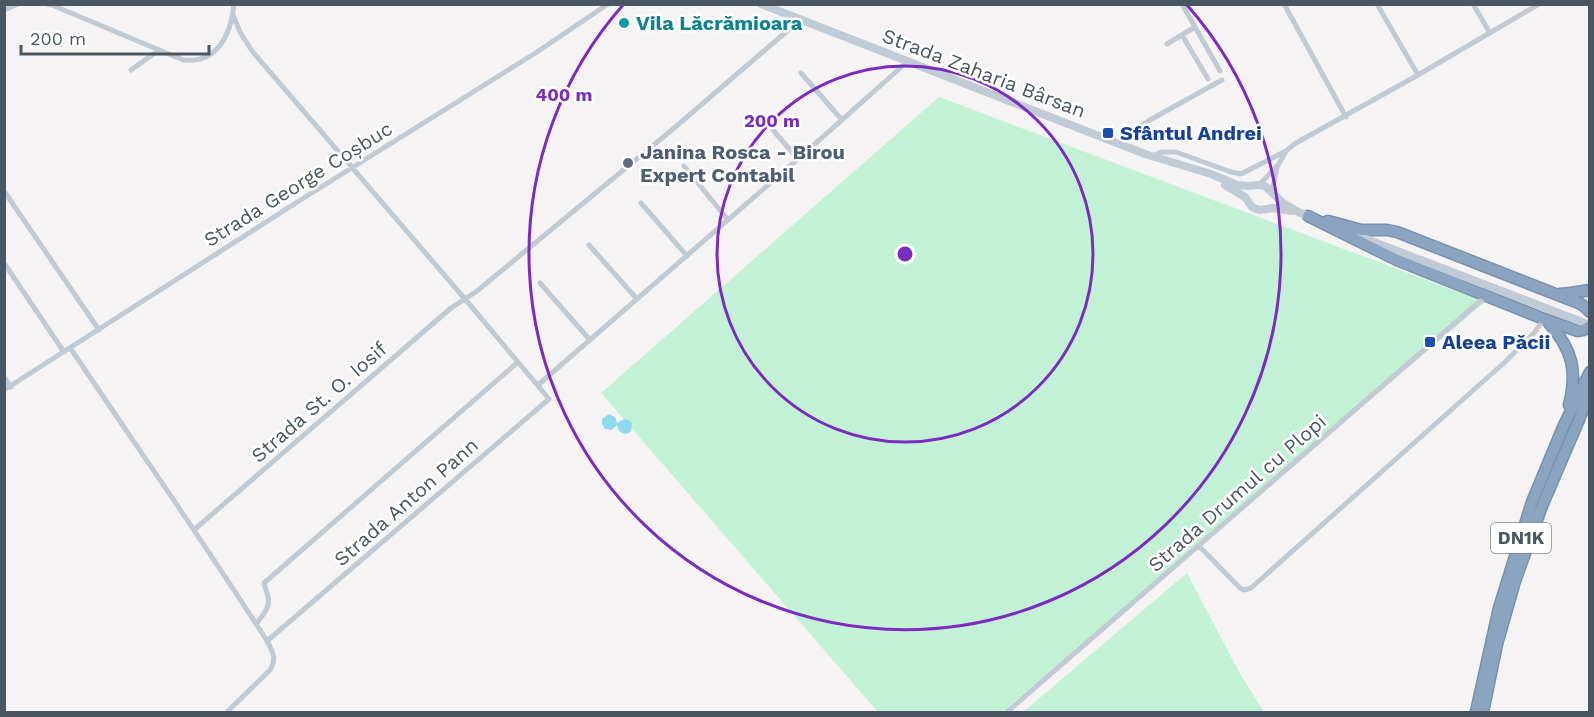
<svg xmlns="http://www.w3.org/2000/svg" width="1594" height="717" font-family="'Work Sans',sans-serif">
	<rect width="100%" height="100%" fill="#f5f3f3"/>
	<path fill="#c3f1d5" d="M939 97 1485 302 1002 712H878L601 393Z
		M1187 573 1239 672 1264 712H1023Z"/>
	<path fill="#90daee" d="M609 414 615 417 617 423 624 419 629 420 632 423 631 431C625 437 619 433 617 425L612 430 605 429 602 424V419Z"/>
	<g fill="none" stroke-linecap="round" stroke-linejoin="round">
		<g stroke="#7690ad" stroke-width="13">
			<path id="highway" d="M1308 216 1397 260 1544 319 1578 331 1583 330 1590 326
				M1328 221 1361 230H1387L1397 232 1581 304 1586 308 1590 312
				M1560 294 1571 293 1590 290
				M1549 323C1572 349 1578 371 1569 405
				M1476 712 1499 608 1532 502 1564 425 1590 372
				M1483 712 1497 644 1515 581 1542 506 1578 422 1590 392"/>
		</g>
		<path stroke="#c1cad2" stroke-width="5" d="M47 4 52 5 183 60C218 64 231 34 234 4
			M1182 4 1220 71
			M1284 4 1346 117
			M1377 4 1418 75
			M1473 4 1490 33
			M4 10 18 4
			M233 15 240 32 252 51 465 299 549 399 267 641
			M1182 35 1208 79
			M1167 44 1195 27
			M131 70 159 50
			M801 73 842 120
			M773 130 798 159
			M1122 144 1136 129 1148 121 1222 80
			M1153 156 1161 152H1176L1231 172 1241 174 1286 151
			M684 166 728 220
			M1259 185 1278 165 1287 150 1296 143 1418 75 1539 4
			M4 191 99 330
			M1272 192 1277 167
			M641 203 687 256
			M589 245 637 299
			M4 263 64 352
			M540 283 590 340
			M71 349C136 446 204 542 267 641 273 652 277 659 270 670L227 712
			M4 377 11 387
			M538 385 798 159 907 62
			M4 390 302 199 537 52 608 4
			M195 529 451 308 477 291 673 129 800 20
			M1199 546 1240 588 1244 590 1251 588 1505 362 1534 333 1544 319
			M256 624C262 616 271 607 268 597 267 592 265 588 264 583L518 362
			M1007 712 1486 296"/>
		<path stroke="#c1cbd6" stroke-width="8" d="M761 4 1145 154 1211 174 1237 185 1248 186 1259 185 1265 186 1283 203 1300 213 1311 217
			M1225 185 1245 197 1252 207 1256 209 1260 210 1273 208 1292 211
			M1356 235 1590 325"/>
		<use href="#highway" stroke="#8ba5c1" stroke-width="10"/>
	</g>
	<g fill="none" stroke="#7b2cbf" stroke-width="3">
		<circle cx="905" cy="254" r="188"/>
		<path d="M1187 5A376 376 0 1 1 623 5"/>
	</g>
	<circle fill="#0f9aa8" stroke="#fff" stroke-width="2" cx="624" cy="23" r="6"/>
	<g fill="#1a4fb4" stroke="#fff" stroke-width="2">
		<rect x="1102" y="127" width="12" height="12" rx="3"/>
		<rect x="1424" y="336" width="12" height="12" rx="3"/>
	</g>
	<circle fill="#5c6f8a" stroke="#fff" stroke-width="2" cx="628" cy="163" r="6"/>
	<g text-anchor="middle" stroke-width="5" stroke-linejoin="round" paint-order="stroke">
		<rect fill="#fff" stroke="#808990" stroke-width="1.5" x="1491" y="523" width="60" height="30" rx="4.5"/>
		<g font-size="18" font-weight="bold" fill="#4a5661">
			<text x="1521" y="544">DN1K</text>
		</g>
		<g font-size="20" font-weight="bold" fill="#0d838f" stroke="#fff" text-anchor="start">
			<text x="636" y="30">Vila Lăcrămioara</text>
		</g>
		<g font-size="20" fill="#4a5661" stroke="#fff">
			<text transform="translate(984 73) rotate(21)" y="7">Strada Zaharia Bârsan</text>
			<text transform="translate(298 184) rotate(-32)" y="7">Strada George Coșbuc</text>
			<text transform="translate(319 402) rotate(-41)" y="7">Strada St. O. Iosif</text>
			<text transform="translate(1237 493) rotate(-41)" y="7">Strada Drumul cu Plopi</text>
			<text transform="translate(406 502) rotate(-41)" y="7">Strada Anton Pann</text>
		</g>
		<g font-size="20" font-weight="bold" fill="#164399" stroke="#fff" text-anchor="start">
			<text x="1120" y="140">Sfântul Andrei</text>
			<text x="1442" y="349">Aleea Păcii</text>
		</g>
		<g font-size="20" font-weight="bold" fill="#4e5e75" stroke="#fff" text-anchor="start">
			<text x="640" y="159">Janina Rosca - Birou<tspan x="640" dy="23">Expert Contabil</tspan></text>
		</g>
	</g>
	<circle cx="905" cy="254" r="9" fill="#7b2cbf" stroke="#fff" stroke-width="3"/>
	<g font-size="18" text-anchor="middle" font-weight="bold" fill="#7b2cbf" stroke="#fff" stroke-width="5" stroke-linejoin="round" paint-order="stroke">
		<text x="564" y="101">400 m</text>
		<text x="772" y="127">200 m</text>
	</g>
	<rect width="1594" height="717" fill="none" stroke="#4a5661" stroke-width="12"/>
	<path d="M21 45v9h188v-9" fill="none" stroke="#4a5661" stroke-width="3"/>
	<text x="30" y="45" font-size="18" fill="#4a5661" stroke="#ffffff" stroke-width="4.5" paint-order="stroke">200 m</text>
</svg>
